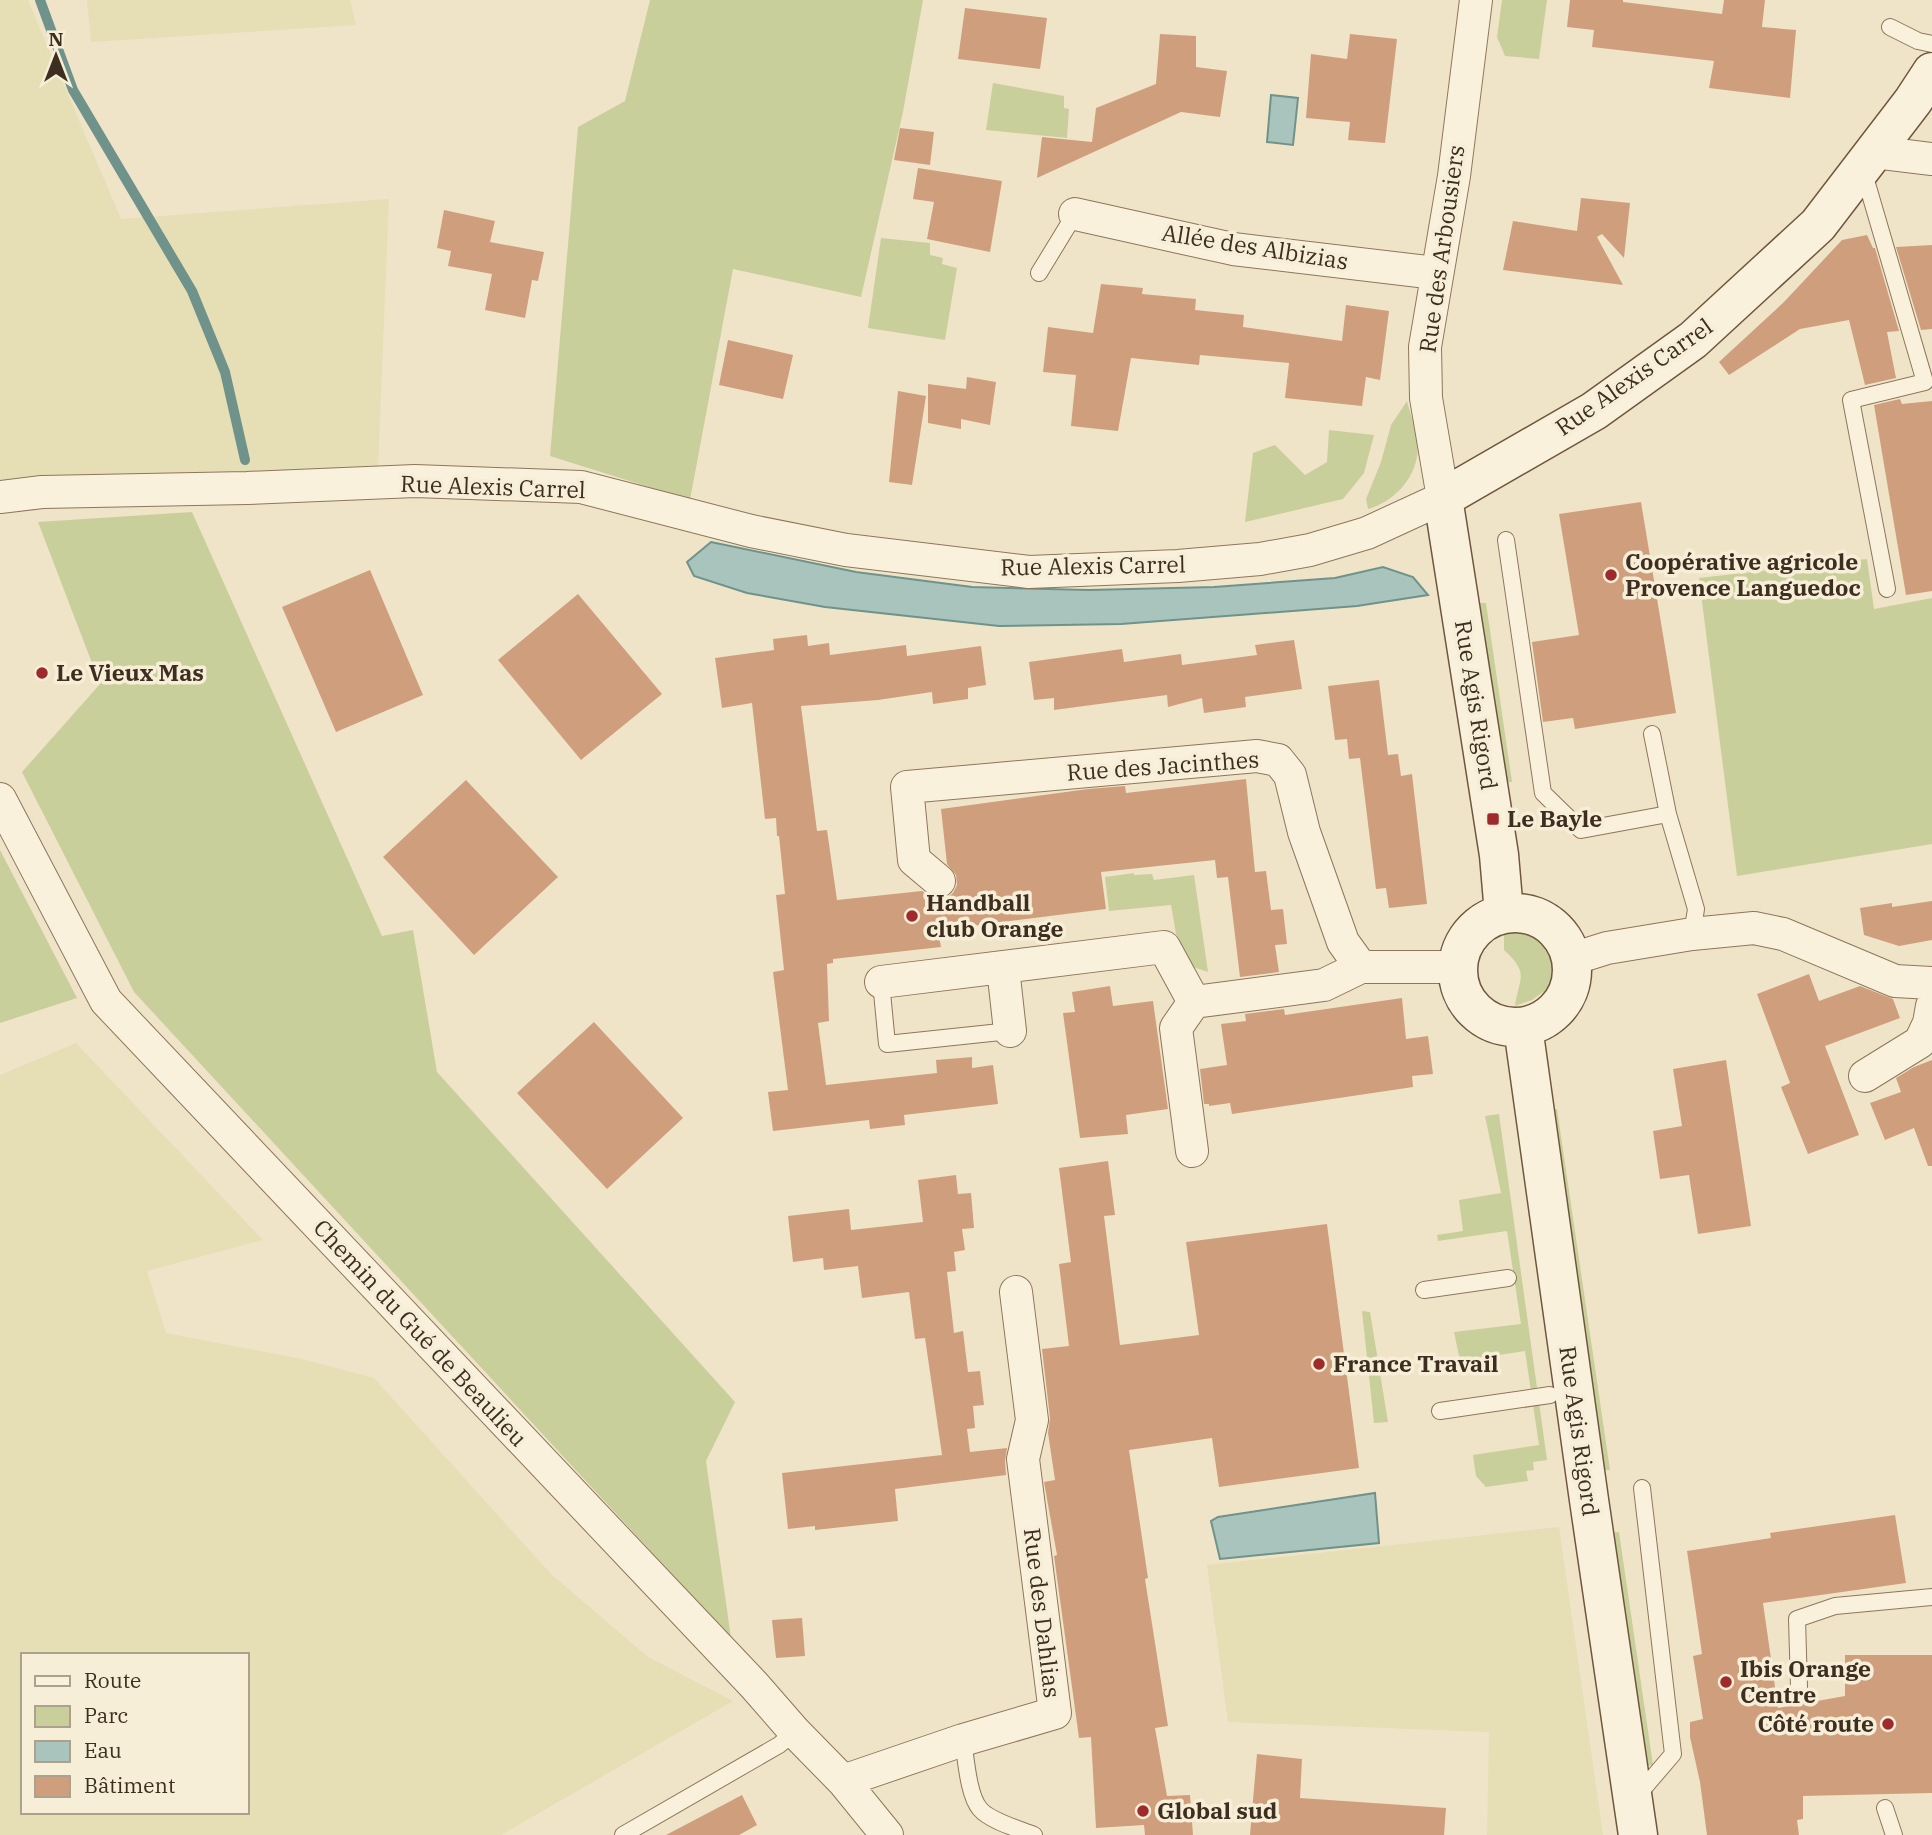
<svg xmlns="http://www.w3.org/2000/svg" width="1932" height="1835" font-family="'IBM Plex Serif',serif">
	<rect width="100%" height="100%" fill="#f0e4c8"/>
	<path fill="#e6deb5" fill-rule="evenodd" d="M0 0H28L121 219 389 199 378 467 0 487Z
		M87 0H350L356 25 91 42Z
		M76 1043 263 1240 147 1271 166 1333 302 1359 374 1378 551 1574 648 1657 733 1701 501 1835H0V1075ZM23 1655H247V1812H23Z
		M1559 1527 1603 1835H1487L1489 1732 1228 1722 1207 1565Z"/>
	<path fill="#c9cf9b" d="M650 0H923L903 112 861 297 733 269 690 500 550 456 578 127 625 101Z
		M1502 0H1547L1539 59 1505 56 1497 37Z
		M993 83 1064 96V108L1069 109 1067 138 986 130Z
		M881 238 930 243V255L943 258 942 264 957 268 945 340 868 328Z
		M1407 401C1410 414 1417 430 1418 444 1419 475 1396 501 1368 509L1366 499 1381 462 1391 425Z
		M1329 430 1374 435 1364 473 1343 499 1245 522 1253 453 1275 445 1305 475 1327 462Z
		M192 512 382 936 413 930 437 1072 735 1402 706 1461 731 1638 134 992 22 772 100 684 38 522Z
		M1867 559 1874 609 1932 598V844L1737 876 1699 578Z
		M1480 603H1486L1512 782H1506Z
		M0 850 77 998 0 1023Z
		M1134 873V875L1152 874 1154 880 1194 875 1208 972 1193 967 1176 934 1171 905 1109 911 1105 877Z
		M1517 930 1538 936 1553 961 1550 987 1532 1000 1515 1006C1519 977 1530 974 1504 950V932Z
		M1557 1109 1610 1470H1601L1548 1110Z
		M1499 1114 1547 1460 1533 1462 1534 1470 1526 1471 1528 1481 1486 1487 1476 1476 1473 1455 1539 1445 1525 1351 1460 1361 1454 1332 1521 1324 1507 1231 1438 1241 1437 1235 1463 1231 1459 1200 1501 1193 1485 1116Z
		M1362 1311 1370 1312 1388 1422 1374 1423Z
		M1619 1532 1653 1765 1644 1766 1610 1533Z"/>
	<path fill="#a9c4bc" stroke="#6f938a" stroke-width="2" d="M1271 95 1298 98 1293 145 1267 142Z
		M711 542 856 572 972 587 1089 590 1214 587 1335 578 1383 567 1413 577 1428 595 1357 606 1121 624 999 626 825 607 747 593 694 576 687 562Z
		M1375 1493 1379 1543 1220 1559 1211 1521 1218 1517Z"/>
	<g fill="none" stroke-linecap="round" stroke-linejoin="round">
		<path stroke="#6f938a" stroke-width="10" d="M40 0 73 90 192 291 225 372 245 460"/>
	</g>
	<path fill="#cf9f7d" d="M1570 0H1623V2L1722 14 1724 0H1765L1762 27 1796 30 1790 98 1709 88 1714 61 1592 47 1594 30 1567 27Z
		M965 8 1047 18 1040 69 958 59Z
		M1160 34 1196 36V67L1227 71 1220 117 1181 112 1037 178 1042 137 1092 142 1096 108 1156 84Z
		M1350 34 1397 39 1385 143 1348 140 1350 122 1306 118 1311 54 1347 59Z
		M900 128 934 132 930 165 894 160Z
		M918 168 1002 181 990 252 927 239 934 202 913 199Z
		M1581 198 1630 203 1624 258 1602 234 1597 237 1623 285 1503 270 1513 221 1577 231Z
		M444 210 495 221 490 242 544 252 538 281 532 280 525 318 485 310 492 274 448 266 451 251 437 248Z
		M1867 235 1873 248H1875L1899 331 1887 332 1896 378 1865 385 1849 320 1800 329 1729 375 1719 362 1784 302 1842 240Z
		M1932 245V329L1921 330 1896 247Z
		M1101 284 1143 288 1142 294 1196 299 1195 310 1244 315 1243 327 1342 341 1346 305 1389 311 1380 380 1366 377 1362 406 1285 398 1289 363 1200 355 1199 365 1131 358 1118 431 1071 426 1076 375 1043 372 1048 327 1093 333Z
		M728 340 793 355 783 399 719 385Z
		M967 377 996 382 990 425 961 419V429L928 423V384L966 389Z
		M898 391 926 396 912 485 889 482Z
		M1900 399 1902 404 1932 401V591L1906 595 1874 405Z
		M1641 502 1676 713 1575 729 1573 718 1543 722 1532 642 1579 635 1559 514Z
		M370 570 423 695 336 732 282 607Z
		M578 594 662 694 581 760 498 660Z
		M807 635 808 646 829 643 830 655 906 645 907 656 981 646 986 685 968 688V699L933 704 932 692 878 700 801 706 817 831 827 830 837 900 922 891 936 899 946 898 953 893 957 885 956 875 947 864 941 809 1088 789 1125 786 1126 793 1246 779 1255 872 1266 871 1271 910 1283 909 1287 944 1275 945 1279 972 1240 977 1228 877 1217 878 1215 860 1101 872 1106 909 938 930 941 947 833 959V963L827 964 829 1021 818 1023 826 1085 937 1073 936 1060 972 1057V1068L993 1065 998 1104 904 1115 905 1125 870 1129 869 1120 773 1131 768 1092 788 1090 773 972 784 970 776 895 785 894 779 836H777L776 818 765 819 752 703 722 708 715 658 774 650 773 639Z
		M1294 640 1302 689 1245 697 1246 707 1204 713 1202 698 1168 707 1167 695 1054 710V698L1034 700 1029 662 1122 649 1124 662 1181 654 1182 665 1257 655 1255 645Z
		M1379 680 1388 755 1398 754 1401 776 1412 774 1427 904 1389 908 1386 888 1376 889 1360 758 1349 759 1347 739 1335 740 1328 686Z
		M466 780 558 877 474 955 383 857Z
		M1932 901V940L1899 946 1864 935 1860 908 1892 903V907Z
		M1809 974 1819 1001 1860 986 1893 999 1900 1018 1825 1046 1859 1135 1808 1154 1781 1087 1790 1083 1757 994Z
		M1110 986 1113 1006 1153 1001 1168 1109 1126 1115 1128 1134 1080 1138 1063 1013 1075 1012 1072 992Z
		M1402 998 1406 1039 1428 1036 1433 1074 1412 1076 1413 1087 1232 1114 1230 1103 1209 1106V1104H1204L1200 1069 1227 1065 1221 1024 1246 1021 1245 1014 1284 1009 1285 1015Z
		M594 1022 683 1118 607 1189 517 1093Z
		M1726 1060 1751 1226 1698 1234 1689 1175 1660 1179 1653 1131 1682 1126 1673 1069Z
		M1932 1060V1166H1928L1914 1128 1885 1140 1870 1103 1901 1092 1896 1078 1914 1067Z
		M1108 1161 1115 1215 1104 1216 1120 1345 1199 1335 1186 1242 1327 1224 1359 1468 1219 1487 1212 1438 1129 1450 1148 1578 1145 1579 1168 1726 1155 1728 1167 1796 1190 1795 1193 1835H1145L1144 1825 1096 1828 1091 1737 1079 1738 1054 1556 1057 1555 1044 1482 1055 1480 1048 1433 1050 1418 1042 1349 1069 1346 1059 1264 1071 1262 1059 1168Z
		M956 1175 958 1194 971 1193 974 1228 962 1229 965 1250 954 1252 956 1271 947 1272 954 1333 963 1331 968 1372 980 1371 984 1405 973 1406 975 1428 967 1429 970 1452 1007 1448 1005 1461 1006 1475 895 1489 898 1521 815 1530V1526L788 1529 782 1473 942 1455 925 1338 915 1339 909 1292 862 1298 858 1266 824 1270 823 1258 793 1262 788 1216 849 1209 851 1230 923 1222 918 1180Z
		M1895 1515 1906 1583 1763 1603 1778 1708 1845 1696V1655H1932V1793L1803 1796V1819L1797 1820 1799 1835H1707L1700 1782 1690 1737V1722L1703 1719 1693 1656 1702 1654 1687 1551 1771 1538 1770 1533Z
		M802 1618 805 1656 776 1658 772 1620Z
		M1257 1754 1302 1759 1300 1798 1446 1808 1444 1835H1250Z
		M742 1795 757 1825 739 1835H666Z"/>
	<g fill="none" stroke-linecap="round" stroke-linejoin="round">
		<g stroke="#8d765c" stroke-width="18">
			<path id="lane" d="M1890 27 1918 41 1932 44
				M1863 170 1925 382 1851 400 1887 589
				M1039 273 1075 214
				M1506 540 1543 793 1581 830 1668 814 1696 909 1692 934
				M1652 734 1668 814
				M881 982 887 1044 1010 1031
				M1424 1290 1508 1278
				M1440 1411 1550 1395
				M1799 1687 1797 1619 1835 1606 1932 1597
				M963 1740C966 1758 968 1795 980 1809 990 1821 1019 1829 1034 1835
				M1637 1796 1673 1754 1642 1488
				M1885 1808 1894 1835
				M623 1835 779 1745 795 1732"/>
		</g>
		<g stroke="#8d765c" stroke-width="34">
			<path id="street" d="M1874 152 1932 159
				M1075 214 1233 249 1436 273
				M0 497 42 492 247 488 415 481 581 487 751 531 846 550 1029 572 1178 566 1260 559 1310 550 1367 533 1443 498 1426 398 1425 347 1454 176 1476 0
				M0 799 106 1001 754 1685 795 1732 843 1781 887 1835
				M939 881 914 860 907 787 1257 756 1278 760 1290 775 1304 832 1343 942 1361 967
				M1572 959 1607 948 1692 934 1754 928 1783 934 1895 981 1932 983
				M1003 968 1010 1031
				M881 982 1164 947 1194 1002
				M1865 1076 1920 1042 1929 1023 1932 1006
				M1192 1151 1176 1028 1194 1002 1324 985 1361 967H1457
				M843 1781 963 1740 1055 1713 1023 1459 1032 1420 1016 1292"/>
		</g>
		<g stroke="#6f573f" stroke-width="41">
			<path id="secondary" d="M1458 970a57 57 0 1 1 114 0a57 57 0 1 1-114 0Z
				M1504 913 1499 855 1443 498 1594 411 1693 340 1818 225 1913 101 1932 72
				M1523 1027 1589 1500 1638 1835"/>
		</g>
		<use href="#lane" stroke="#faf1dc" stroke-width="16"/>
		<use href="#street" stroke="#faf1dc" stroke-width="32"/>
		<use href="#secondary" stroke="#faf1dc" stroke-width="38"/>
	</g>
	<g fill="#9e2a2b" stroke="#f7eed8" stroke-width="2.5">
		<circle cx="1611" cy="575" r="7"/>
		<circle cx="42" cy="673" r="7"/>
		<rect x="1486" y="812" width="14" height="14" rx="3.5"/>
		<circle cx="912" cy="916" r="7"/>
		<circle cx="1319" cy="1364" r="7"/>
		<circle cx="1726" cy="1682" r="7"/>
		<circle cx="1888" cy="1724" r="7"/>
		<circle cx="1143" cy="1811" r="7"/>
	</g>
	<g text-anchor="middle" stroke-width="7" stroke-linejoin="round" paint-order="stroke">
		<g font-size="23" fill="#3d2e20" stroke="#f7eed8">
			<text transform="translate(1255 247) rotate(9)" y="8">Allée des Albizias</text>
			<text transform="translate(1442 249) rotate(-82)" y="8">Rue des Arbousiers</text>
			<text transform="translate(1634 377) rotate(-35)" y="8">Rue Alexis Carrel</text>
			<text transform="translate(493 487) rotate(2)" y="8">Rue Alexis Carrel</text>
			<text transform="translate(1093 566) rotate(-1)" y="8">Rue Alexis Carrel</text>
			<text transform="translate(1476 705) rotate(81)" y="8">Rue Agis Rigord</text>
			<text transform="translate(1163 766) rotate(-4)" y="8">Rue des Jacinthes</text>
			<text transform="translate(420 1333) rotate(47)" y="8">Chemin du Gué de Beaulieu</text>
			<text transform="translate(1579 1431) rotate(82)" y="8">Rue Agis Rigord</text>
			<text transform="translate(1042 1613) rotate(83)" y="8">Rue des Dahlias</text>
		</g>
		<g font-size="23" font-weight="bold" fill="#3d2e20" stroke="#f7eed8" text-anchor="start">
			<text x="1625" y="570">Coopérative agricole<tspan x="1625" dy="26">Provence Languedoc</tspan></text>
			<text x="56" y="681">Le Vieux Mas</text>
			<text x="1507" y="827">Le Bayle</text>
			<text x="926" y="911">Handball<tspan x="926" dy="26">club Orange</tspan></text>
			<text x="1333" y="1372">France Travail</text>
			<text x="1740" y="1677">Ibis Orange<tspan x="1740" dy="26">Centre</tspan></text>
			<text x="1874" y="1732" text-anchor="end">Côté route</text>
			<text x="1157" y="1819">Global sud</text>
		</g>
	</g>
	<rect x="21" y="1653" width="228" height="161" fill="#f7eed8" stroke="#ada18e" stroke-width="2"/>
	<rect x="35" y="1676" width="35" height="10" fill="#faf1dc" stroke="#ada18e" stroke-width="2"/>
	<text x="84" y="1688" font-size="21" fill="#3d2e20">Route</text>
	<rect x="35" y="1706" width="35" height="21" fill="#c9cf9b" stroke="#ada18e" stroke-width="2"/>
	<text x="84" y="1723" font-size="21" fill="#3d2e20">Parc</text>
	<rect x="35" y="1741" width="35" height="21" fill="#a9c4bc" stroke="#ada18e" stroke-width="2"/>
	<text x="84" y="1758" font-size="21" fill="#3d2e20">Eau</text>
	<rect x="35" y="1776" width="35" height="21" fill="#cf9f7d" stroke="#ada18e" stroke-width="2"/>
	<text x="84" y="1793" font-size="21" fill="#3d2e20">Bâtiment</text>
	<g transform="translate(56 56)" stroke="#f7eed8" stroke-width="5" paint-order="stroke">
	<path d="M0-5L12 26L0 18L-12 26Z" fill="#3d2e20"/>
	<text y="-10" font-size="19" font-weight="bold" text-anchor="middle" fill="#3d2e20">N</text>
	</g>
</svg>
